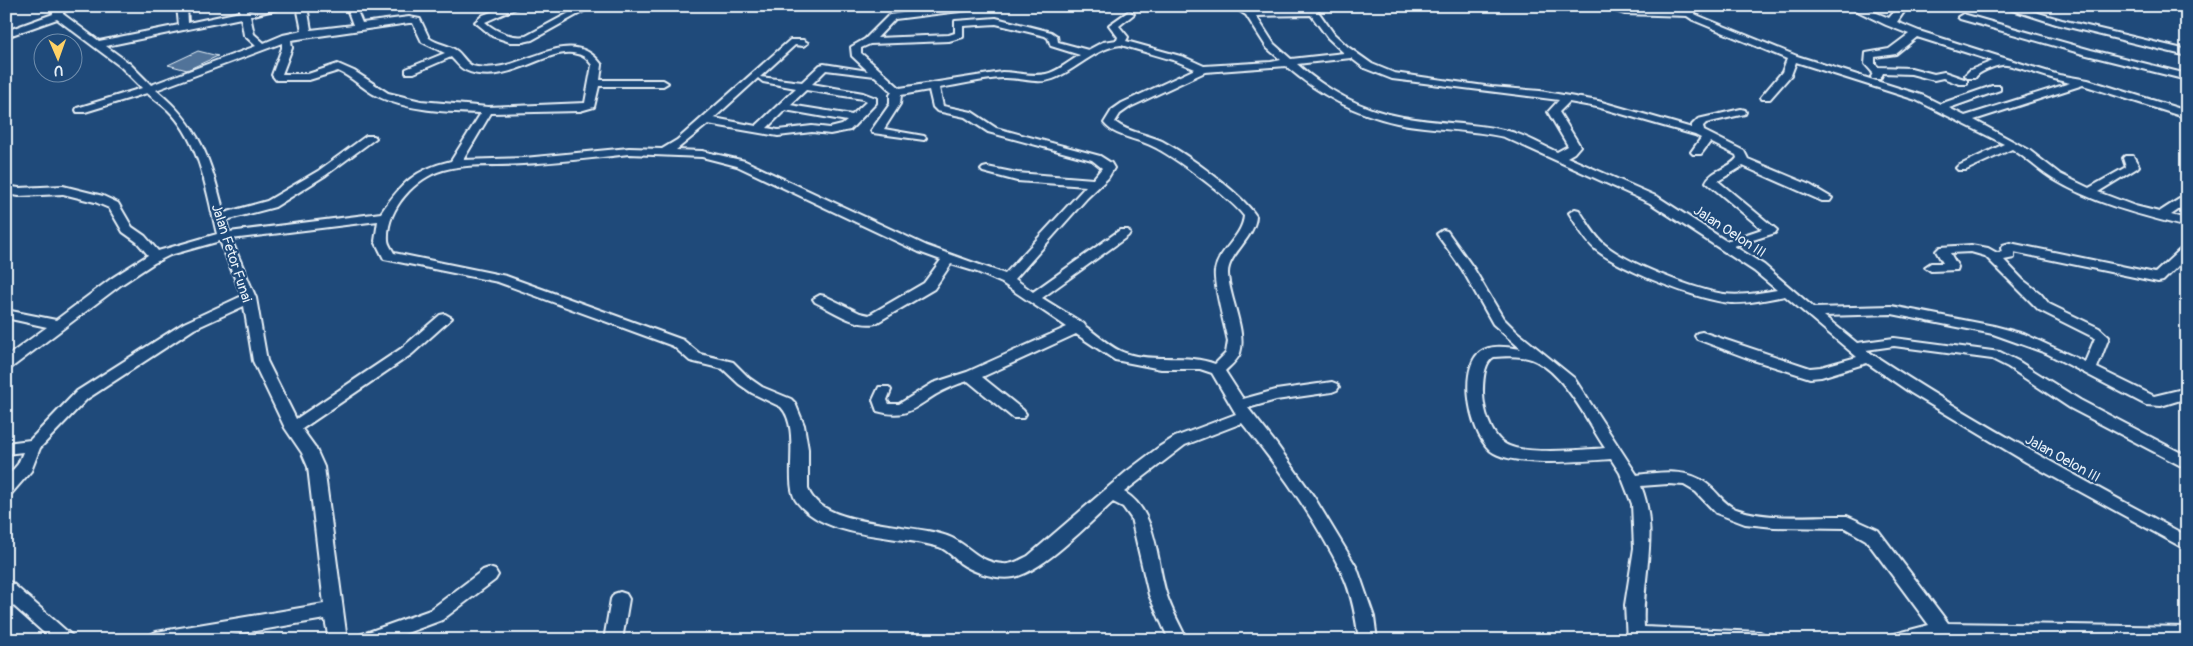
<svg xmlns="http://www.w3.org/2000/svg" width="2193" height="646" font-family="Pangolin,sans-serif">
	<rect width="100%" height="100%" fill="#1f4a7a"/>
	<filter id="ink" filterUnits="userSpaceOnUse"><feTurbulence type="fractalNoise" baseFrequency=".02" numOctaves="2"/><feDisplacementMap in="SourceGraphic" scale="10" xChannelSelector="R" yChannelSelector="G"/><feConvolveMatrix kernelMatrix="1 2 1 2 8 2 1 2 1" color-interpolation-filters="sRGB"/></filter>
	<g filter="url(#ink)">
		<path fill="#517399" stroke="#e8f1f8" d="M198 51 218 56 187 70 168 65Z"/>
		<g fill="none" stroke-linecap="round" stroke-linejoin="round">
			<g stroke="#e8f1f8" stroke-width="4">
				<path id="minor" d="M50 6H78L63 12V14L99 41 179 25 177 6H187L188 23 240 12V6H248L249 11 270 6H289L250 16 254 34 264 43 283 35 302 31 297 6H307L311 30 353 25 346 6H372L357 11 362 23 409 17 420 19 429 38C437 44 449 45 457 51 464 57 467 66 477 67 522 75 570 21 602 65L600 80H663L668 83 663 86H599L594 107 580 111 491 113 463 160 524 158 629 148 662 149 677 140 790 40H803L808 43 803 46 795 45 760 77 802 82 820 65 824 64 868 71 852 56 851 47 865 39 889 15 949 6H980L976 9 895 19 877 38 949 35 955 33V21L996 18 1051 32 1057 36 1058 42 1088 50 1103 42 1117 40 1118 37 1109 25 1129 11 1134 14 1119 26 1128 37 1126 41 1184 57 1204 66 1271 62 1281 60 1267 48 1246 15 1232 6H1244L1252 10 1314 9 1317 10 1334 34 1348 47 1372 64 1394 73 1492 87 1540 91 1598 101 1692 128V125L1698 119 1741 109 1745 110 1746 112 1745 114 1706 123 1703 126 1704 131 1744 151 1748 159 1810 185 1832 198 1830 201H1822L1743 166 1718 181 1777 230 1775 233 1734 246 1764 265 1814 308 1892 306 1994 326 2024 334 2085 362 2095 338 2039 310 1985 256 1971 252 1950 253 1958 267 1957 270 1931 271 1925 267 1931 263H1943L1936 251 1940 247 1971 245 1988 248 1997 253 2002 252 2001 248 2003 245 2010 243 2155 273 2183 247 2187 246V257L2163 281 2158 282 2014 252V258L2004 260 2023 280 2040 293 2049 304 2099 328 2109 337 2097 368 2154 396 2187 388V398L2161 406 2146 405 2046 353 1993 334 1892 314 1824 316 1857 343 1894 338 2000 352 2018 361 2080 400 2187 456V469L2070 408 2008 367 1992 359 1894 346 1866 350C1969 419 2078 477 2187 536V550L2026 462 1911 393 1867 363 1821 377 1810 378 1750 359 1697 339 1695 336 1697 333 1702 332 1810 368 1821 367 1857 357 1785 296C1767 299 1749 304 1731 303 1700 301 1621 270 1596 250 1584 240 1577 225 1569 213L1575 209 1579 210C1587 222 1594 235 1604 244 1626 263 1695 290 1724 294 1741 296 1759 293 1777 290L1754 271 1650 203 1504 137C1469 129 1432 130 1397 123 1355 114 1318 94 1286 66L1205 72 1130 107 1120 114 1115 122C1129 133 1147 134 1162 141 1188 155 1240 192 1256 216 1255 238 1227 255 1228 274 1229 297 1247 332 1240 353 1238 360 1230 366 1225 371L1243 399 1276 390 1332 382 1337 384 1339 387 1337 390 1332 392 1276 400 1248 408 1277 445 1314 497 1357 568 1374 617 1377 640H1359C1356 618 1352 593 1342 573 1316 520 1279 468 1242 423L1185 445 1124 492C1157 511 1156 559 1166 593 1171 609 1180 625 1187 640H1169L1149 595 1131 518 1123 507 1113 502C1090 522 1044 571 1014 577 998 580 974 573 960 563 954 558 947 550 939 547 896 534 827 540 797 502 782 483 802 429 781 407L752 393 739 384 723 369 690 361 673 346 498 282 384 259 375 241 378 221 231 239 256 298 267 361 296 419 402 348 440 315 445 314 452 318 412 354 302 429 315 447 324 467 347 640H329L325 619 202 640H147L150 635 156 632 324 604 308 467 302 453 285 428 253 361 244 306 194 329 87 399 40 448 31 471 12 493 6 495V478L18 464 23 452 6 454V443L30 440 77 391 184 323 242 296 220 241 170 255 154 263 122 284 11 368 6 370V357L47 327 6 318V310L56 320 112 278 148 255 137 242 123 232 109 208 95 202 63 194 19 196 6 194V186L19 188 63 186 103 196 118 203 132 227 145 236 158 251 217 234C207 193 200 141 168 110 162 104 154 99 147 93L85 112H77L76 110 77 108 142 88 121 67 57 19 6 37V31L53 14ZM1311 15 1328 38 1344 53 1291 59 1274 44 1256 16ZM241 18 244 35 256 46 151 85 129 63 106 46ZM409 23H413L422 42 445 53 406 69V73H414L451 57C456 62 460 68 465 70 506 89 549 45 577 54 584 55 588 60 592 65L585 103 488 107 421 101 388 93 354 71 338 64 308 74H282L292 48 291 40ZM996 24 1045 36 1048 38 1051 46 1080 55C1070 61 1057 72 1046 74 1031 77 1016 72 1002 72L900 88 861 53V48L870 44 949 41 963 37V26ZM282 43V48L272 75 276 80H309L338 71C352 77 363 89 377 96 408 111 447 112 481 113L451 161C414 170 402 183 381 213L229 232 226 220 275 207 326 175 376 138 374 136H366L318 171 267 201 224 213C210 159 201 127 156 90ZM1121 45 1176 61 1195 69 1122 103 1112 110 1104 123C1115 137 1136 138 1152 146 1172 155 1231 198 1244 216 1242 238 1218 250 1215 271 1213 283 1225 327 1228 341L1226 353 1215 364C1187 353 1154 363 1125 353 1112 349 1098 335 1086 327L1084 324 1042 298 1128 236 1130 233 1128 230H1120L1033 292 1015 279 1087 198 1108 178 1114 168 1111 163 1100 156 996 128 972 112 943 106 939 88C960 85 982 79 1003 78 1019 77 1037 85 1053 79 1076 70 1095 48 1121 45ZM1351 58 1364 68 1392 79 1559 100 1548 112 1568 146 1557 152C1541 145 1525 135 1508 131 1472 122 1434 124 1398 116 1360 109 1325 89 1297 64ZM826 70 875 76 892 92 890 95V104L871 131 873 133 924 140 926 138 924 136 884 129 900 104 901 95 929 90 933 107 937 111 965 117 988 132 1092 160 1102 168 1093 179 1017 173 987 167 983 168 981 170 983 172 1017 181 1086 186 1005 274 927 246 745 161 702 151 676 150 708 124 778 136 812 132 830 134 850 130 876 103V98L863 93 812 84ZM758 78 763 82 796 88 756 126 714 118ZM806 90 863 99 867 101 852 115 790 105ZM1569 102 1597 107 1695 135 1701 138 1691 152 1693 154H1701L1710 142 1736 155 1737 158C1729 169 1711 170 1706 182L1762 229 1726 241 1658 197 1567 157 1574 153 1580 146 1559 112ZM785 110 847 121 842 125 830 128 812 126 778 130 767 128ZM629 154 702 157 737 166 919 252 941 260 924 283 869 315 860 313 825 296 820 295 813 299 815 302C832 310 856 328 876 323L934 289 951 264 977 272 1002 283 1067 327 967 372 933 383 899 404H889L887 400 891 390 889 387H879L873 400 877 411C905 419 913 409 935 395 945 389 957 384 968 381L1013 418H1023L1026 414 1023 410 982 377 1076 334 1115 360 1161 369H1200L1212 373 1236 414 1175 437 1159 447 1126 472 1028 556C1020 560 1012 565 1003 564 978 562 972 548 952 538 918 522 822 529 808 489V449L804 425 795 403 791 399 762 387 749 378 733 362 700 354 683 340 506 276 394 253C392 249 388 244 388 240 386 209 415 178 443 170 468 163 497 166 523 164 558 162 594 158 629 154Z
					M507 6H521L485 22C496 32 511 38 526 36L582 6H593L532 40 523 42H510L492 36 475 22 483 15Z
					M1599 6 1685 10 1684 6H1694L1695 14 1699 16 1797 56 1924 96 1940 104 1992 86H2000V90L1949 108 1965 116 2070 83C2056 81 2010 63 2002 65 1994 66 1978 72 1975 78H1967L1965 75 1970 70 1993 61 1917 37 1896 54 1875 57V64L1878 67 1911 68 1934 74 1944 72 1967 80V84H1959L1943 78 1934 80 1911 74 1883 73 1880 79H1872L1871 77 1873 73 1865 64 1866 53 1889 49 1909 34 1886 25 1847 6H1860L1889 18 1899 6H1908L1897 22 1919 31 2026 65 2059 75 2088 80 2187 111V118L2083 85 1974 120 2029 150 2060 174 2089 188 2126 167 2123 158 2125 156H2133L2139 166 2137 168 2098 192 2135 206 2159 212 2187 194V204L2171 215 2187 219V227C2141 215 2094 204 2053 179 2038 170 2027 158 2012 149L1966 170H1958L1956 168 1958 166 2004 144 1916 100 1796 62 1791 75 1770 99H1762L1761 97 1782 72 1787 59 1693 20 1687 16 1625 14Z
					M2000 6H2015L2062 20 2187 50V56L2056 24Z
					M2178 6H2187V10L2179 8Z
					M1963 14 2091 50 2187 74V80L2083 54 1960 19 1958 17Z
					M1443 230 1447 231 1474 269 1503 318 1517 332 1574 378 1637 475C1660 472 1688 468 1707 484 1718 492 1723 504 1736 509 1770 521 1811 515 1847 516L1878 530 1948 623 2187 627V640L1954 637 1935 640H1888L1891 635 1929 625 1866 540 1845 528 1774 527 1745 524 1716 513 1696 492 1684 485 1668 484 1641 486C1660 534 1641 578 1644 627L1760 632 1766 635 1769 640H1627L1625 605 1634 548 1632 504 1620 473 1611 459C1582 461 1520 467 1494 453 1471 440 1457 370 1480 352 1491 344 1508 347 1521 349L1493 324 1462 269 1437 234ZM1494 357C1506 356 1525 355 1536 361 1566 376 1587 421 1605 448 1583 450 1521 455 1505 444 1490 435 1483 408 1483 392 1483 381 1484 362 1494 357Z
					M489 568 495 570 498 575 495 580 442 620 388 640H357L360 635 430 610 483 570Z
					M6 581 12 583 71 635 74 640H52L6 599Z
					M620 592 626 594 629 599 622 640H604L611 599 614 594Z"/>
			</g>
			<use href="#minor" fill="#1f4a7a" fill-rule="evenodd"/>
		</g>
	</g>
	<g text-anchor="middle" stroke-width="4.5" stroke-linejoin="round" paint-order="stroke">
		<g font-size="14" fill="#e8f1f8" stroke="#1f4a7a">
			<text transform="translate(1730 231) rotate(33)" y="5">Jalan Oelon III</text>
			<text transform="translate(232 253) rotate(72)" y="5">Jalan Fetor Funai</text>
			<text transform="translate(2063 458) rotate(29)" y="5">Jalan Oelon III</text>
		</g>
	</g>
	<rect width="2193" height="646" fill="none" stroke="#1f4a7a" stroke-width="25"/>
	<rect x="12" y="12" width="2168" height="621" fill="none" stroke="#e8f1f8" stroke-width="2" filter="url(#ink)"/>
	<g transform="translate(58 58) rotate(178)"><circle r="24" fill="#1f4a7a" stroke="#6f8dac"/>
	<path d="M0-4L9 19L0 12L-9 19Z" fill="#ffd166"/>
	<text y="-8" font-size="14" font-weight="bold" text-anchor="middle" fill="#e8f1f8">U</text>
	</g>
</svg>
